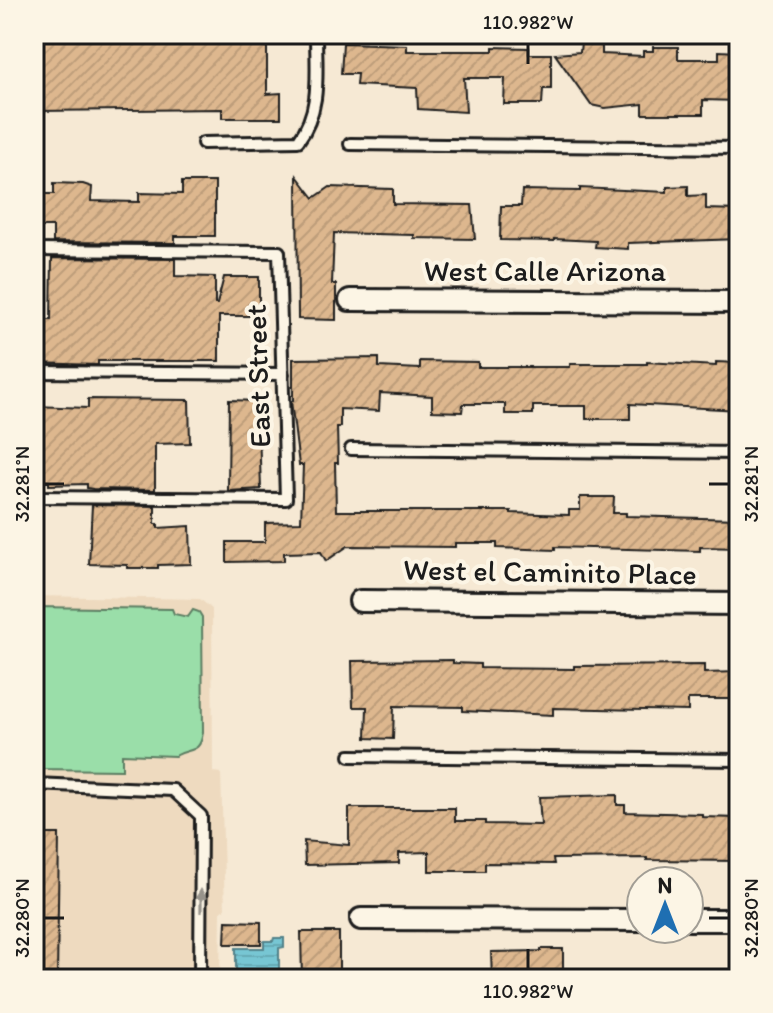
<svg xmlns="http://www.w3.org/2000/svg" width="773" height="1013" font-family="Itim,sans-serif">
	<defs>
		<pattern id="water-rules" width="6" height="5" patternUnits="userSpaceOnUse" patternTransform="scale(2)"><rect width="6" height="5" fill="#77c6d3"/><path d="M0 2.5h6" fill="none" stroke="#66aab5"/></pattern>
		<pattern id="building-hatch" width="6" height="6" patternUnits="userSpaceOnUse" patternTransform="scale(2)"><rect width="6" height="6" fill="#ddb78e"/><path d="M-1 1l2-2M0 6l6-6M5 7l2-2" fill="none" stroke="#bd9d7a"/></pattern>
	</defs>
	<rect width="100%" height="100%" fill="#f6e9d4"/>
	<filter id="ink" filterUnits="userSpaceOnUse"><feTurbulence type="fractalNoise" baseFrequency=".0125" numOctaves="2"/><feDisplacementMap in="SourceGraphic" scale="16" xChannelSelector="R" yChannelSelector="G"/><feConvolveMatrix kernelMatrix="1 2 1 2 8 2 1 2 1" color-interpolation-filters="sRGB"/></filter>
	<g filter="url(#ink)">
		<path fill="#eedabf" d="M34 596 200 599 212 609 213 772 221 773 225 910H221L220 979H34Z"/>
		<path fill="#9adea9" stroke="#5b7d62" stroke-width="2" d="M34 607 172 609 174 614 188 617 193 610 199 612 202 617 203 732C200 755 190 747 175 756L122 754V770L34 769Z"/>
		<path fill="url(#water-rules)" stroke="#53828a" stroke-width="2" d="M274 938H284V947L279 948V971H236V948H264V941H273Z"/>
		<path fill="url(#building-hatch)" stroke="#1c1c1c" stroke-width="2" d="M34 34H267V94L281 93V118H222V109L37 111Z
			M581 42 602 43V54L643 56V51H653V47H678V59H719V51L739 52V101L703 100V114H643V104L605 108 591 105 555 54 580 52Z
			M343 43 407 45V51H493V47L529 48V54H551V89H543L542 104H504L505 78H464L466 112 418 109 417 88 356 85 357 74H341Z
			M297 176 314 198 330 187 393 189V204L472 205 475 239 414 238V235L334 233 332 284H336V320L298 319Z
			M182 182H215V236H175V243L53 242V227H34V194H54V183L83 184 92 187 91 201 139 202V193L182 194Z
			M688 186V196L706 195V209L739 210V239L628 243V249L595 247 596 241 554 239V241L500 240 501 206H521L522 190 580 191V188L667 192V187Z
			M52 258 175 259V276L215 277V304H217L224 277H259V316H219V361H98V365L34 363V320H51Z
			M379 358V367L420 369V361L478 362V367H570V364H647V362L716 366V362L739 363V410L630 404V419H586V406H533V414H505V404H463L462 412 432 411V396L380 393 379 411 340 409V427H337L338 463H335L336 511H511V513L569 515V510H580V497H614L613 513H626V516L739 519V548L700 547V551L555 547V550L497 548V543H455V547L348 546 326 561 321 552 284 553V561L227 562V542H265V523L301 522 303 465H299L291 401H293V359Z
			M88 399 189 400 190 443 155 444V490L93 489 87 488V484L49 485V482L34 481V406L88 408Z
			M229 400 258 401 261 489 228 491Z
			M92 505 155 506V524H158V528L190 526 191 564 158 565V568H127V565L89 564Z
			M453 660V663L480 664V668L574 669V666L704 665V673L739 672V699H688V711L553 708V715L463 711V707L394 706 393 739 366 738 367 707H353L352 661Z
			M617 795V805H625V812L702 814V817L739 818V861L647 860V858L553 859 554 864 485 863V871H429V852L399 853V863L305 865 304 841 349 845V808H455V821H485V824L541 825 539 797Z
			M34 834H59L57 979H34Z
			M226 921 261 922V944H225Z
			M301 932H339V979H302Z
			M541 949H563V979H492L491 952 541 951Z"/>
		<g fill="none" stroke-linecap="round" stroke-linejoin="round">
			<g stroke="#1c1c1c" stroke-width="16">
				<path id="lane" d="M203 143 298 141C322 110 316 71 316 34
					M350 144 739 148
					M34 250 279 252 286 499 34 497
					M34 372 283 374
					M351 449 739 453
					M350 756 739 760
					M34 784 173 790 201 816 200 979"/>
			</g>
			<g stroke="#1c1c1c" stroke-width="26">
				<path id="street" d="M350 300 739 302
					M360 601 739 604
					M361 919 641 920
					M689 920H739"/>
			</g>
			<use href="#lane" stroke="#fcf5e5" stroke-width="10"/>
			<use href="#street" stroke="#fcf5e5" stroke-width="20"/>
		</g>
		<defs><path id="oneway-solid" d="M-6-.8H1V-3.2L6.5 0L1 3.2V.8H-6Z" transform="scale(2)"/></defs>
		<use fill="#97938b" href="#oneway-solid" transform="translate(201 901) rotate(-90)"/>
	</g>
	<path fill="none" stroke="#1c1c1c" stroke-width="3" d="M528 44V64M44 484H64M709 484H729M44 918H64M709 918H729M528 949V969"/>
	<g text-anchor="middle" stroke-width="8" stroke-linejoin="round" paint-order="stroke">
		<g font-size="30" fill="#1c1c1c" stroke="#fcf5e5">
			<text x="545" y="281">West Calle Arizona</text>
			<text transform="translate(258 376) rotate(-92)" y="10">East Street</text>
			<text transform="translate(550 572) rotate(1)" y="10">West el Caminito Place</text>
		</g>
	</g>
	<rect width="773" height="1013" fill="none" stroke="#fcf5e5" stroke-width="88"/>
	<g transform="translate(665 905)"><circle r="38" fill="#fcf5e5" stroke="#a29e95" stroke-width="2"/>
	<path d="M0-6L14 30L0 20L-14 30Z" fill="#1f6fb2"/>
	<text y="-12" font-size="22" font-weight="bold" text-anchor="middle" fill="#1c1c1c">N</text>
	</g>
	<rect x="44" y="44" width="685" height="925" fill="none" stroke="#1c1c1c" stroke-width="3"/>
	<g font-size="20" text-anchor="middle" fill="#1c1c1c">
		<text x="528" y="29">110.982°W</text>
		<text transform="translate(22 484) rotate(-90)" y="7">32.281°N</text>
		<text transform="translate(751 484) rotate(-90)" y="7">32.281°N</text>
		<text transform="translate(22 918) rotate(-90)" y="7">32.280°N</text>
		<text transform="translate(751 918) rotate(-90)" y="7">32.280°N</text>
		<text x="528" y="998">110.982°W</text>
	</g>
</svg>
